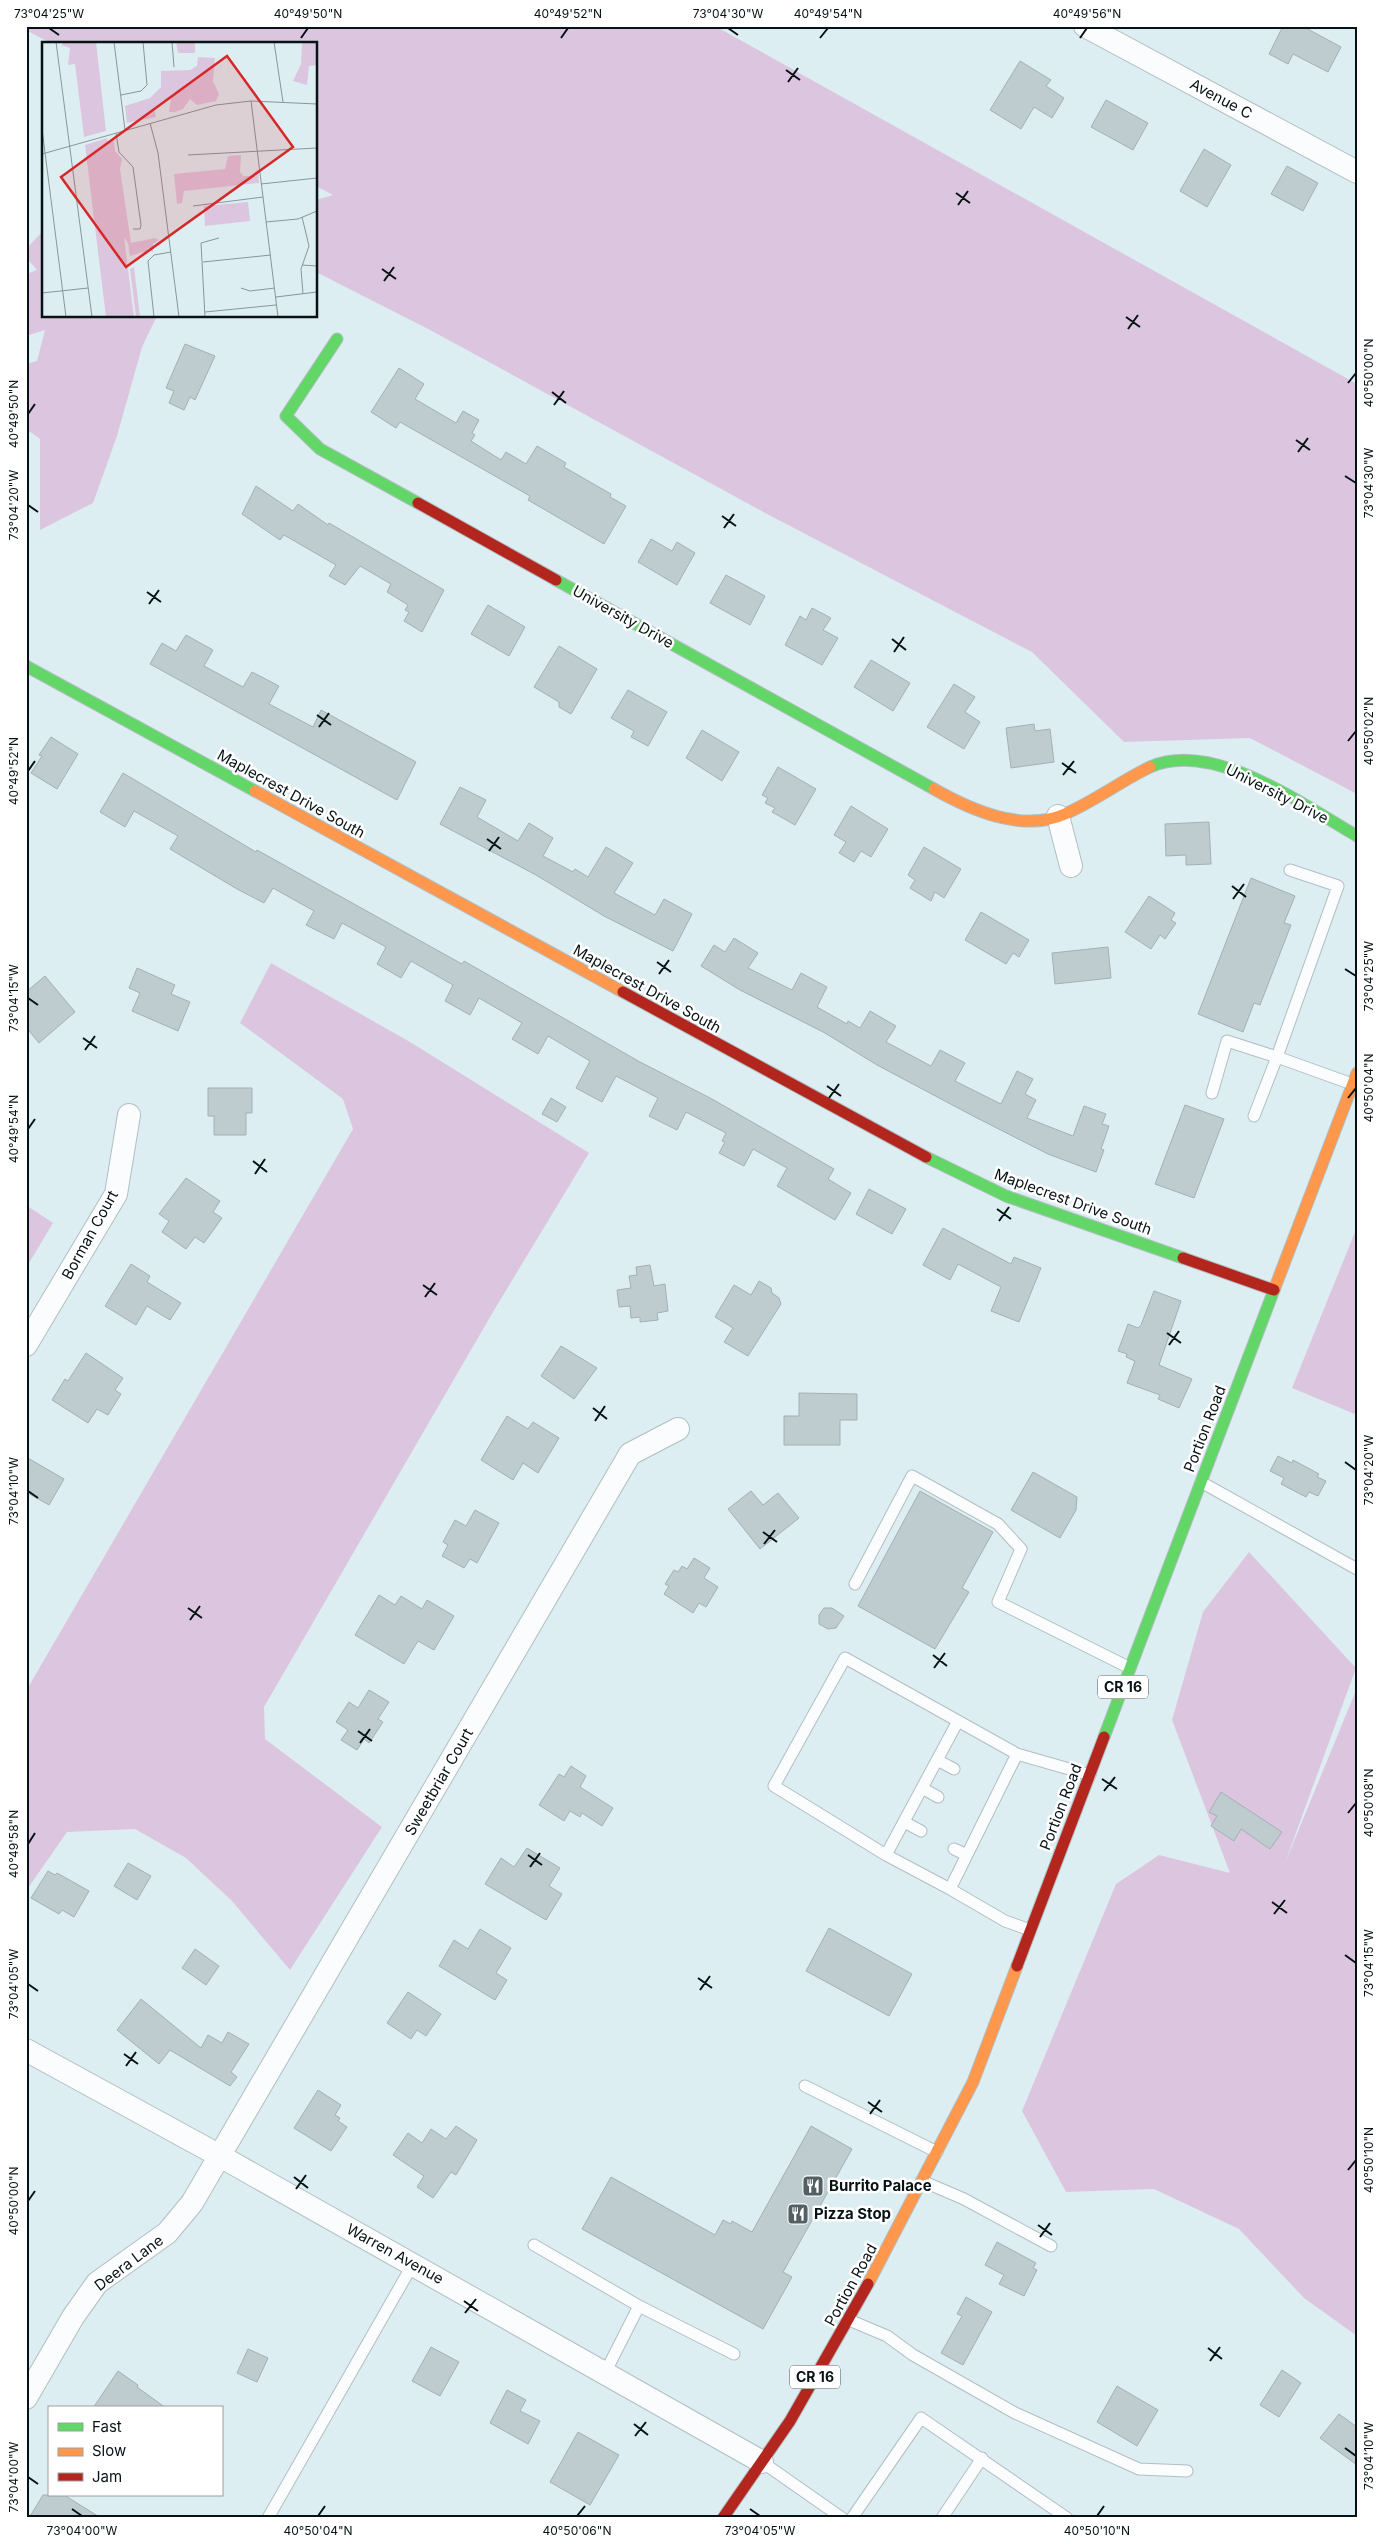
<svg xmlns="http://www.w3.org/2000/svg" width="1383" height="2544" font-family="Inter,sans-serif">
	<rect width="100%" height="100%" fill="#ddeef3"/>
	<path fill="#dcc6df" d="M26 26H715L1357 384V794L1250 738 1124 742 1032 652 767 514 432 331 316 272V200L333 195 316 186V44H52L26 30Z
		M44 230V316H157L142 347 117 436 93 503 40 530V439L26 429V364L37 361 45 330 26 336V274L37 270 26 257V249Z
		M271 963 410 1042 589 1153 493 1312 264 1707 265 1739 382 1827 290 1970 232 1901 186 1858 135 1829 67 1832 26 1891V1691L353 1129 343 1099 240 1023Z
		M26 1205 53 1223 26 1268Z
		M1357 1227V1415L1292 1388Z
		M1249 1552 1356 1668 1285 1863 1357 1688V2336L1304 2298 1239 2229 1154 2189 1066 2192 1022 2111 1116 1884 1159 1855 1230 1873 1172 1720 1203 1612Z"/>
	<path fill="#becbcf" stroke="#a3b0b4" d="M1283 26H1302L1341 47 1328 72 1293 54 1288 64 1269 54Z
		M1020 61 1051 80 1046 86 1064 98 1052 118 1034 107 1021 129 990 110Z
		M1106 100 1148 123 1133 150 1091 127Z
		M1204 149 1231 165 1207 207 1180 191Z
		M1287 166 1318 183 1303 211 1271 194Z
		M185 344 215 356 195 400 190 397 184 410 169 403 174 391 166 388Z
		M399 368 424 384 415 399 456 423 463 411 479 420 472 433 475 435 471 441 501 460 506 452 526 464 537 446 566 463 564 467 611 494 610 497 626 506 604 544 528 500 530 496 400 422 396 428 371 412Z
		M256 486 293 511 298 504 328 525 329 523 444 590 422 632 404 621 409 612 405 610 408 605 387 592 391 584 360 566 345 585 329 576 336 565 284 535 280 540 242 514Z
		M651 539 672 551 677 542 695 553 677 585 638 562Z
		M726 575 765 596 750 625 710 603Z
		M488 605 525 627 509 656 471 634Z
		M812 608 831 618 823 630 838 638 822 665 785 645 800 616 806 620Z
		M186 635 213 650 204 666 243 687 252 672 279 686 269 704 313 727 321 710 416 762 397 800 150 664 162 643 176 651Z
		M559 646 597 669 571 714 559 707V702L534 687Z
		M871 660 910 683 893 711 854 687Z
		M954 684 975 697 965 712 980 722 964 749 927 727Z
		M628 690 667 712 648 746 631 737 634 731 611 718Z
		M1034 724 1035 731 1050 729 1054 762 1011 768 1006 728Z
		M702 730 739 752 722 781 686 758Z
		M51 737 78 754 57 789 31 773 42 756 39 755Z
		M778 767 816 789 795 825 772 812 775 808 765 803 768 798 762 795Z
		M123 773 256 852 257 850 462 964 464 961 640 1062 712 1099 834 1169 828 1179 851 1193 835 1220 777 1186 787 1168 753 1149 744 1166 719 1153 725 1142 722 1141 726 1133 686 1112 677 1130 649 1116 658 1098 616 1076 602 1102 576 1088 590 1061 548 1036 538 1054 512 1039 522 1023 479 998 470 1015 445 1001 453 985 411 961 401 978 377 964 386 947 342 923 334 939 306 925 314 911 273 888 264 903 237 889 170 849 178 836 134 811 125 827 100 812Z
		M460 787 486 800 477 817 518 841 529 823 553 838 543 856 573 872 575 869 588 877 606 847 633 863 614 893 655 915 664 899 692 914 673 951 604 916 536 875 440 824Z
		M851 806 888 829 871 857 861 851 854 862 839 853 846 842 834 835Z
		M1209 822 1211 864 1186 865V855L1166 856 1165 824Z
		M924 847 961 869 944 898 935 892 931 901 910 888 915 880 908 875Z
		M1251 878 1295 896 1284 923 1291 925 1260 1005 1254 1003 1243 1032 1198 1014Z
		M1149 896 1175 913 1171 920 1176 923 1165 939 1160 935 1151 949 1125 932Z
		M981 912 1029 940 1019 957 1013 953 1006 964 965 940Z
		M734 938 758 953 748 968 792 990 801 973 827 987 817 1007 847 1024 848 1021 860 1028 870 1011 896 1026 886 1042 931 1066 940 1050 965 1063 955 1081 1001 1104 1017 1071 1033 1079 1025 1094 1036 1100 1027 1118 1073 1136 1084 1106 1106 1114 1102 1124 1109 1126 1101 1149 1104 1150 1096 1172 1048 1154 975 1117 877 1065 825 1033 740 990 701 966 714 945 725 952Z
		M1108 947 1111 978 1055 984 1052 953Z
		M137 968 175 985 171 994 190 1002 178 1031 132 1011 140 993 129 988Z
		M45 976 75 1012 39 1043 26 1027V992Z
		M208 1088H252V1113H246V1135H214V1116H208Z
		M551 1098 566 1107 557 1122 542 1114Z
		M1185 1105 1224 1119 1194 1198 1155 1184Z
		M186 1178 220 1201 213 1212 222 1218 204 1243 195 1237 186 1249 162 1232 169 1221 159 1214Z
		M869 1189 906 1209 892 1234 856 1214Z
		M943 1228 1011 1264 1014 1257 1041 1268 1019 1322 991 1311 1001 1287 958 1264 950 1280 923 1265Z
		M131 1264 150 1276 147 1282 181 1303 170 1320 147 1306 136 1325 105 1306Z
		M650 1265 654 1286 665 1284 668 1311 657 1313 658 1320 640 1322V1317L631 1318 630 1306 619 1307 617 1290 631 1288 629 1276 637 1275 636 1267Z
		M759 1281 771 1288 772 1293 779 1298 781 1304 748 1356 724 1342 733 1328 715 1317 734 1285 751 1295Z
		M1154 1291 1181 1301 1159 1365 1192 1379 1179 1408 1158 1399 1160 1395 1127 1383 1135 1361 1126 1357 1127 1354 1118 1351 1128 1324 1138 1328 1141 1325Z
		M561 1346 597 1368 574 1399 541 1376Z
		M86 1353 123 1378 115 1390 121 1394 108 1415 97 1409 88 1423 52 1400 65 1379 68 1381Z
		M799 1393 857 1394V1420H840V1445H784V1416H799Z
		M507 1416 528 1429 533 1422 559 1438 538 1473 523 1463 513 1480 481 1460Z
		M1278 1456 1292 1463 1293 1460 1319 1474 1317 1477 1326 1481 1318 1496 1309 1492 1306 1497 1281 1484 1284 1478 1270 1471Z
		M26 1457 64 1479 49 1505 26 1492Z
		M1033 1472 1077 1497 1076 1510 1060 1538 1011 1510Z
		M751 1491 763 1505 778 1493 799 1518 760 1549 728 1509Z
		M920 1491 993 1532 962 1588 969 1592 935 1649 858 1606Z
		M475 1510 499 1523 477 1563 470 1559 464 1568 442 1556 448 1545 443 1542 455 1520 466 1526Z
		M694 1558 710 1568 704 1578 718 1587 706 1607 699 1603 693 1613 664 1594 669 1586 665 1584 674 1570 678 1572 682 1566 687 1569Z
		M379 1595 395 1605 401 1596 422 1609 427 1600 454 1616 434 1650 418 1641 404 1664 355 1635Z
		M824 1608H832L844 1616 836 1628 828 1629 819 1624V1615Z
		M369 1690 389 1702 378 1719 383 1722 369 1743 364 1739 357 1750 341 1740 348 1730 336 1722 349 1702 358 1708Z
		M571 1766 586 1776 580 1787 613 1808 602 1826 582 1813 580 1817 570 1811 564 1821 539 1805 559 1774 564 1777Z
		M1221 1792 1282 1832 1270 1849 1241 1829 1234 1841 1211 1826 1217 1816 1209 1812Z
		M527 1848 560 1868 549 1886 562 1894 546 1920 485 1884 501 1858 514 1867Z
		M128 1863 151 1876 137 1900 114 1886Z
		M48 1871 55 1875 57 1873 89 1891 74 1917 62 1910 59 1914 31 1898Z
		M829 1928 912 1974 889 2016 806 1971Z
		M480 1929 511 1948 496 1973 507 1980 495 2000 439 1966 454 1940 468 1949Z
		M195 1949 219 1966 206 1985 182 1968Z
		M408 1992 441 2014 426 2036 417 2030 411 2039 387 2023Z
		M141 1999 201 2048 208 2035 222 2043 228 2032 249 2044 231 2072 237 2077 230 2086 170 2050 159 2064 117 2030Z
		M318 2090 341 2105 335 2115 340 2118 338 2121 347 2127 331 2151 294 2128Z
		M456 2126 477 2140 456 2175 451 2172 433 2198 417 2187 424 2176 393 2155 408 2133 422 2143 431 2129 446 2139Z
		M811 2126 852 2149 783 2272 792 2277 763 2329 582 2229 611 2177 715 2235 723 2220 731 2224 732 2221 752 2232Z
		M997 2242 1036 2263 1033 2268 1037 2270 1024 2296 999 2284 1004 2275 985 2265Z
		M966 2297 992 2312 963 2365 941 2353 962 2316 957 2314Z
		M431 2347 459 2362 440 2396 412 2381Z
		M248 2349 268 2358 257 2382 237 2373Z
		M1282 2370 1301 2383 1279 2417 1260 2405Z
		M118 2371 138 2385 137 2387 166 2408H93Z
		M1117 2386 1158 2410 1137 2446 1097 2422Z
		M507 2390 526 2400 520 2411 540 2421 528 2444 490 2423Z
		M1339 2414 1357 2427V2465L1320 2438Z
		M578 2432 619 2455 590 2505 550 2482Z
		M43 2495H64L101 2518H29Z"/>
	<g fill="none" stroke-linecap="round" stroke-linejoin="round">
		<g stroke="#b1bec2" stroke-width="13">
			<path id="lane" d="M1290 870 1338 886 1277 1057 1352 1084
				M1212 1093 1227 1041 1277 1057 1254 1116
				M1201 1482 1357 1569
				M855 1584 912 1476 998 1524 1021 1549 998 1602 1130 1668
				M937 1760 954 1769
				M922 1788 938 1797
				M904 1822 921 1831
				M954 1849 967 1855
				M886 1855 774 1786 845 1658 958 1721
				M950 1889 886 1855 958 1721 1017 1754
				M1030 1930 1005 1921 950 1889 1017 1754 1090 1775
				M805 2086 937 2152
				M922 2181 964 2199 1051 2246
				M534 2245 639 2306
				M849 2320 887 2336 913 2355 1015 2413 1139 2469 1187 2471
				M605 2373 639 2306 734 2354
				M762 2462 842 2518
				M268 2518 413 2264
				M852 2518 921 2418 1067 2518
				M942 2518 982 2458"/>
		</g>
		<g stroke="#b1bec2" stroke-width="24">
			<path id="street" d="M1085 26 1357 172
				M1058 816 1071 866
				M26 1345 116 1194 129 1115
				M26 2050 220 2156 762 2462
				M26 2398 73 2317 97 2283 167 2233 192 2203 630 1454 678 1429"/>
		</g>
		<g stroke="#b1bec2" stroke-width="13">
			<path id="fast" d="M337 339 286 416 320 449 418 503
				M556 580 934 789
				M26 666 255 791
				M1150 767C1213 739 1303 805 1357 836
				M926 1157 1006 1196 1183 1258
				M1104 1737 1274 1290"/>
		</g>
		<g stroke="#b1bec2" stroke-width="13">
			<path id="slow" d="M934 789C971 810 1022 833 1065 814 1095 801 1121 781 1150 767
				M255 791 623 992
				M1274 1290 1357 1073
				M868 2284 973 2082 1017 1966"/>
		</g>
		<g stroke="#b1bec2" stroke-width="13">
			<path id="jam" d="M418 503 556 580
				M623 992 926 1157
				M1183 1258 1274 1290
				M1017 1966 1104 1737
				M723 2518 790 2421 868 2284"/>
		</g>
		<use href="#lane" stroke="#fafcfd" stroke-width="11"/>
		<use href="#street" stroke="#fafcfd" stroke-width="22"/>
		<use href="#fast" stroke="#63d668" stroke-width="11"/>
		<use href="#slow" stroke="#ff974d" stroke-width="11"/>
		<use href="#jam" stroke="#b3261e" stroke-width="11"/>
	</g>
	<path fill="none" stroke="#071215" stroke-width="2" d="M49 28 59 35M728 28 738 35M301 38 308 28M561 38 568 28M820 38 828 28M1080 38 1087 28M786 70 800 80M788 82 798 68M956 193 970 203M958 205 968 191M382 269 396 279M384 281 394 267M1126 317 1140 327M1128 329 1138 315M1348 383 1356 373M552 392 566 403M554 405 564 391M28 414 35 404M1296 440 1310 450M1298 452 1308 438M1345 476 1356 483M28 505 38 512M722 516 736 526M724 528 734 514M147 592 161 602M149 604 159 590M892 639 906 650M894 652 904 637M317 715 331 725M319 727 329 713M1348 741 1356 731M1062 763 1076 773M28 771 35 761M1063 775 1074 761M487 839 501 849M489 851 499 837M1232 886 1246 897M1233 899 1244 884M657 962 671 972M1345 969 1356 976M659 974 669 960M28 998 38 1005M83 1038 97 1048M85 1050 95 1036M827 1086 841 1096M829 1098 839 1084M1348 1098 1356 1088M28 1129 35 1119M253 1161 267 1172M255 1174 265 1159M997 1209 1011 1219M999 1221 1009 1207M423 1285 437 1295M425 1297 435 1283M1167 1333 1181 1343M1169 1345 1179 1331M593 1408 607 1419M595 1421 605 1406M1345 1462 1356 1470M28 1491 38 1498M763 1532 777 1542M764 1544 775 1530M188 1608 202 1618M190 1620 200 1606M933 1655 947 1666M934 1668 945 1653M358 1731 372 1741M360 1743 370 1729M1102 1779 1117 1789M1104 1791 1115 1777M1348 1813 1356 1803M28 1844 35 1833M528 1855 542 1865M530 1867 540 1853M1272 1902 1287 1913M1274 1914 1285 1900M1345 1955 1356 1963M698 1978 712 1988M28 1984 38 1991M700 1990 710 1976M124 2054 138 2064M126 2066 136 2052M868 2102 882 2112M870 2114 880 2100M1348 2170 1356 2160M294 2177 308 2188M296 2189 306 2175M28 2201 35 2191M1038 2225 1052 2235M1040 2237 1050 2223M464 2301 478 2311M465 2313 476 2299M1208 2348 1222 2359M1210 2361 1220 2347M634 2424 648 2435M635 2436 646 2422M1345 2448 1356 2456M28 2477 38 2484M72 2509 82 2516M750 2509 760 2516M318 2516 325 2506M577 2516 585 2506M1097 2516 1104 2506"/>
	<defs>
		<g id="restaurant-square" transform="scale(1.125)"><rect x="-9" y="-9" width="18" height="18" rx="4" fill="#525f63" stroke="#fff"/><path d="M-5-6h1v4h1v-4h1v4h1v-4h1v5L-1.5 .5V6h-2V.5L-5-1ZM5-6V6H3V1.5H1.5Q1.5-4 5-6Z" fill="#fff"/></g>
	</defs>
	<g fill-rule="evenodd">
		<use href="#restaurant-square" x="813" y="2186"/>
		<use href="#restaurant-square" x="798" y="2214"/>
	</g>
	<g text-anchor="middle" stroke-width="5" stroke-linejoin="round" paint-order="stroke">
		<g fill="#fff" stroke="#51595b" stroke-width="1">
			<rect x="1098" y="1675.5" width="50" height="23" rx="4"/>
			<rect x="790" y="2365.5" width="50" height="23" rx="4"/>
		</g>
		<g font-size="14" font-weight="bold" fill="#071215">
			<text x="1123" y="1692">CR 16</text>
			<text x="815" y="2382">CR 16</text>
		</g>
		<g font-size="15" fill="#071215" stroke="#fff">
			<text transform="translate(1221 99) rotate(28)" y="5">Avenue C</text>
			<text transform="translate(623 617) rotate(29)" y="5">University Drive</text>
			<text transform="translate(291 794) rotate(29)" y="5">Maplecrest Drive South</text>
			<text transform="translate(1277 794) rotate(27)" y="5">University Drive</text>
			<text transform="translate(647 989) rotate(29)" y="5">Maplecrest Drive South</text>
			<text transform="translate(1073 1202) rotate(20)" y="5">Maplecrest Drive South</text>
			<text transform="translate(90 1235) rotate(-61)" y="5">Borman Court</text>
			<text transform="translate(1205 1429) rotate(-69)" y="5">Portion Road</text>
			<text transform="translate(439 1782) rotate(-60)" y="5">Sweetbriar Court</text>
			<text transform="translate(1061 1807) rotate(-69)" y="5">Portion Road</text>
			<text transform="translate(395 2254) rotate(29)" y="5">Warren Avenue</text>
			<text transform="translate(129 2263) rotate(-37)" y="5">Deera Lane</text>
			<text transform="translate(851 2285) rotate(-61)" y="5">Portion Road</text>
		</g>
		<g font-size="15" font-weight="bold" fill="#071215" stroke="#fff" text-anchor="start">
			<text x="829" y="2191">Burrito Palace</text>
			<text x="814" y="2219">Pizza Stop</text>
		</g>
	</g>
	<g transform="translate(42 42)">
		<rect width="275" height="275" fill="#ddeef3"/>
		<path d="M22 0H54L64 89 42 95 33 22 26 23 28 6 19 3ZM134 0H153V11H136ZM260 0H275V23L267 24 265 43 251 39 259 22ZM156 15 173 16 171 39 177 52 174 59 155 63 148 57 141 67 133 70H127L129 57 121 59 112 66 114 75 85 81 83 64 108 56 119 45V29L148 28 155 24ZM65 96 66 101 72 98 73 109 80 117 78 127 89 201 113 196 117 198 111 202V210L106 206 104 213 101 210 88 214 86 201 82 195 92 275H64L43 103ZM199 113 198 130 201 134H209L216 127 217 141 142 149 140 161 135 162 132 132 183 127 186 114ZM206 160 208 179 163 184 162 164ZM92 225 98 275H94L88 227Z" fill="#dcc6df"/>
		<path fill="none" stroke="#87969a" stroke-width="1" d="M14 0 50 275M72 0 83 88M130 0 132 25M232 0 241 60M79 53 99 49 105 43 101 0M209 59 236 275M108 81 116 111 137 275M0 87 24 275M74 91 77 110 91 125 99 183 98 187H91M0 112 174 63 209 59 275 62M146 113 275 106M219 142 275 136M151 164 221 155M260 175 267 204 259 227 261 252M224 180 256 177 275 169M161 220 229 213M260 223 275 224M199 246 208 249 233 246M0 251 46 246M234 255 275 250M163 270 234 263M112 275 106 219 112 213 129 210M163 275 159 201 177 196"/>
		<path fill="#d62828" fill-opacity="0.15" stroke="#d62828" stroke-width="2.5" d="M185 14 251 105 84 225 19 135Z"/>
		<rect width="275" height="275" fill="none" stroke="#071215" stroke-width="2.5"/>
	</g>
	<rect width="1383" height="2544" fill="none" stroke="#ffffff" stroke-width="55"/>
	<rect x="48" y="2406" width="175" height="90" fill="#ffffff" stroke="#9ca0a1"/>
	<rect x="58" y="2423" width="25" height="8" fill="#63d668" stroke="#9ca0a1"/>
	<text x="92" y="2432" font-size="15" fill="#071215">Fast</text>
	<rect x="58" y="2448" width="25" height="8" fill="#ff974d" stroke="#9ca0a1"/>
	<text x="92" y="2456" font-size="15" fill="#071215">Slow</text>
	<rect x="58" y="2473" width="25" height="8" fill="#b3261e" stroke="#9ca0a1"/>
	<text x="92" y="2482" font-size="15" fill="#071215">Jam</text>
	<rect x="28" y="28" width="1328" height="2488" fill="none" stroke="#071215" stroke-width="2"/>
	<g font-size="12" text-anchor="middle" fill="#071215">
		<text x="49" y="18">73°04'25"W</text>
		<text x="308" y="18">40°49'50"N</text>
		<text x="568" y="18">40°49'52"N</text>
		<text x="728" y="18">73°04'30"W</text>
		<text x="828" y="18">40°49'54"N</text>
		<text x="1087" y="18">40°49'56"N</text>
		<text transform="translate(1369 373) rotate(-90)" y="4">40°50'00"N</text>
		<text transform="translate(14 414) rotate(-90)" y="4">40°49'50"N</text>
		<text transform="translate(1369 483) rotate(-90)" y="4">73°04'30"W</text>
		<text transform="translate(14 505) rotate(-90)" y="4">73°04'20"W</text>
		<text transform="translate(1369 731) rotate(-90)" y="4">40°50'02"N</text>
		<text transform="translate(14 771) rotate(-90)" y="4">40°49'52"N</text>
		<text transform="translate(1369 976) rotate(-90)" y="4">73°04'25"W</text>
		<text transform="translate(14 998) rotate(-90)" y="4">73°04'15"W</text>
		<text transform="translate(1369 1088) rotate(-90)" y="4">40°50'04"N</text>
		<text transform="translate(14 1129) rotate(-90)" y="4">40°49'54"N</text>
		<text transform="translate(1369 1470) rotate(-90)" y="4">73°04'20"W</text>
		<text transform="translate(14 1491) rotate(-90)" y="4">73°04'10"W</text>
		<text transform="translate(1369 1803) rotate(-90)" y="4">40°50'08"N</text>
		<text transform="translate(14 1844) rotate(-90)" y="4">40°49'58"N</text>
		<text transform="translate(1369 1963) rotate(-90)" y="4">73°04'15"W</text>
		<text transform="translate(14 1984) rotate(-90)" y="4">73°04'05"W</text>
		<text transform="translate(1369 2160) rotate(-90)" y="4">40°50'10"N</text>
		<text transform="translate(14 2201) rotate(-90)" y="4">40°50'00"N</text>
		<text transform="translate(1369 2456) rotate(-90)" y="4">73°04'10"W</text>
		<text transform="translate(14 2477) rotate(-90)" y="4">73°04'00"W</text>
		<text x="82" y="2535">73°04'00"W</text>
		<text x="318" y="2535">40°50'04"N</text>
		<text x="577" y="2535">40°50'06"N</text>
		<text x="760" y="2535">73°04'05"W</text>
		<text x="1097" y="2535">40°50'10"N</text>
	</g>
</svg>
